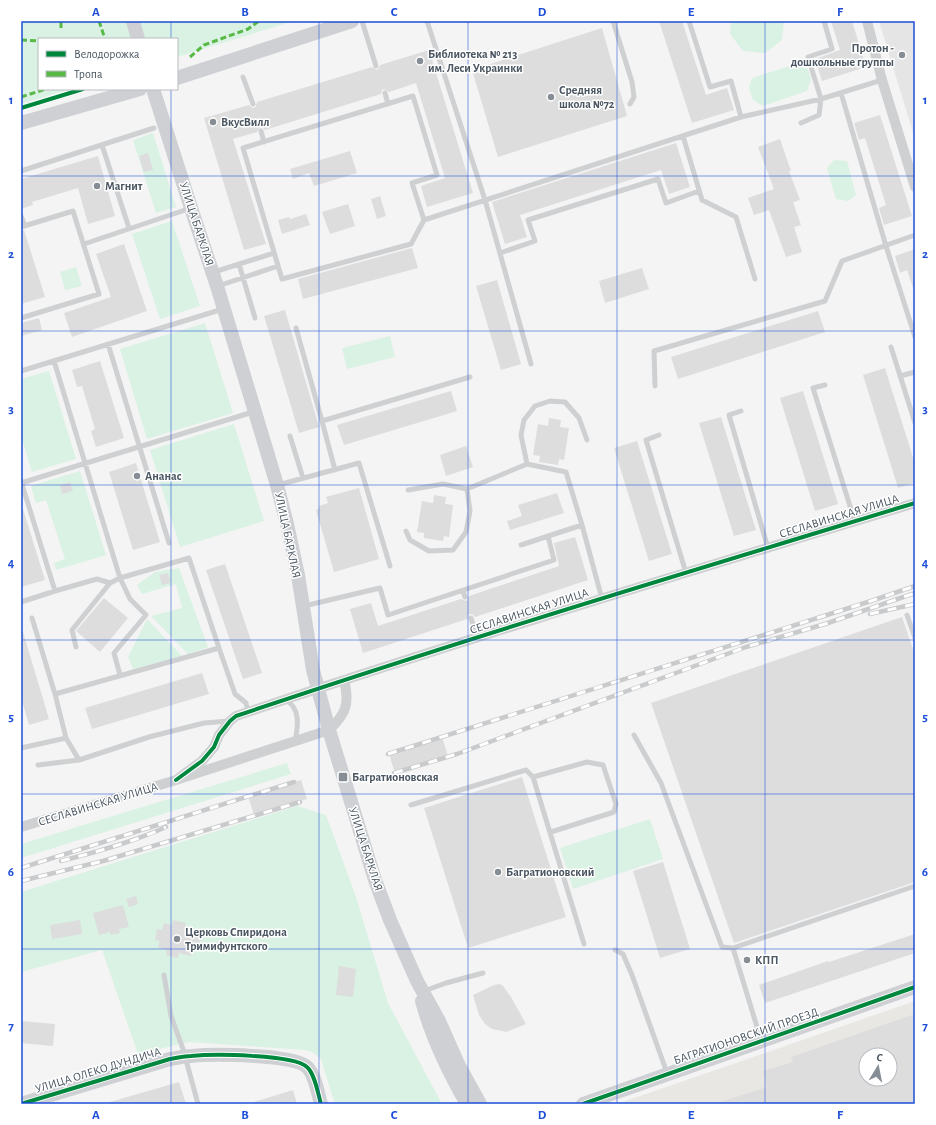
<svg xmlns="http://www.w3.org/2000/svg" width="936" height="1125" font-family="'Alegreya Sans',sans-serif">
	<rect width="100%" height="100%" fill="#f4f4f4"/>
	<path fill="#e8e7e3" fill-rule="evenodd" d="M915 1001V1104H617ZM866 1055H890V1079H866Z"/>
	<path fill="#e6e5e6" d="M879 21H915V139L900 90Z"/>
	<path fill="#d9f2e3" d="M21 21H294L177 57V39H39V89H70L21 104Z
		M731 21H784L782 40 765 53 743 51 730 34Z
		M796 64 808 69 811 80 807 91 763 106 753 100 749 88 752 78Z
		M153 133 176 207 156 213 133 140Z
		M834 160 847 161 856 195 848 201 836 199 827 168Z
		M172 221 200 306 160 319 132 234Z
		M76 267 82 286 65 290 60 272Z
		M205 323 233 413 147 439 120 349Z
		M390 336 395 357 347 369 342 348Z
		M49 371 76 459 32 472 21 435V379Z
		M234 424 264 521 180 547 150 450Z
		M80 471 106 555 56 570 54 563 65 559 46 500 36 503 31 486Z
		M179 568 208 647 188 654 151 616 182 608 176 584 142 594 137 585 155 572Z
		M147 619 182 656 133 669 128 657Z
		M287 763 291 774 21 858V844Z
		M297 806 326 815 356 897 388 1003 442 1104H335L321 1059 312 1052 305 1050 189 1042 138 1054 102 950 21 972V892Z
		M650 819 663 859 573 889 560 848Z"/>
	<path fill="#ddddde" fill-rule="evenodd" d="M659 21H682L706 95 727 88 734 110 692 123Z
		M831 21H852L866 67 822 81 815 59 840 50Z
		M602 28 627 116 498 157 472 70Z
		M429 50 473 193 427 207 421 186 445 178 416 83 389 92 384 89 382 90 381 94 265 130 262 127H260L257 132 233 139 266 244 244 250 204 118 249 105 251 107 254 108 256 106 257 102 372 67 377 70 379 68 380 65Z
		M880 115 912 216 884 225 879 208 886 205 865 138 859 140 854 123Z
		M780 139 791 171H789L800 200 793 202 801 225 794 227 802 252 786 257 769 210 754 215 748 198 774 189 758 147Z
		M676 143 690 187 669 194 661 170 520 215 527 237 505 244 492 202Z
		M350 151 357 173 314 186 309 173 293 179 290 169Z
		M148 153 153 170 144 172 139 156Z
		M98 156 115 216 88 224 78 188 32 202 33 205 21 209V179Z
		M380 196 386 216 377 219 371 199Z
		M348 204 355 226 330 234 322 212Z
		M306 214 310 225 282 234 278 220 289 217 290 219Z
		M24 230 45 297 21 304V231Z
		M124 244 147 311 72 337 64 313 111 297 96 254Z
		M412 248 418 268 303 299 298 279Z
		M915 249V288H913L907 270 900 273 895 256Z
		M642 268 649 289 605 303 599 281Z
		M497 280 521 364 501 370 476 286Z
		M285 310 319 427 299 433 264 316Z
		M818 311 825 332 678 379 671 357Z
		M39 318 42 330 21 336V323Z
		M100 361 124 438 96 447 91 431 95 429 82 386 77 387 72 370Z
		M885 368 915 464V483L898 488 863 375Z
		M451 391 457 411 344 445 337 425Z
		M803 391 838 504 815 511 780 398Z
		M721 417 756 530 734 536 699 423Z
		M549 418 561 420 560 427 569 428 564 460 559 459 558 465 539 462 540 456 533 455 538 424 548 426Z
		M637 441 672 554 649 561 614 448Z
		M466 446 473 467 446 476 440 455Z
		M136 463 160 542 133 550 109 472Z
		M70 482 73 491 62 494 60 485Z
		M359 488 379 559 334 572 316 510 319 509V506L328 503 326 497Z
		M557 493 564 513 510 530 507 521 522 516 518 505Z
		M434 495 446 497 445 504 453 505 449 537 444 536 443 541 424 538V533L417 532 422 501 433 503Z
		M21 509H23L45 580 21 587Z
		M575 537 588 580 475 617 472 614H469L467 619 363 653 350 609 371 603 378 626 461 599 466 601 468 599 469 596 559 566 554 543Z
		M225 564 262 673 243 679 206 570Z
		M168 573 171 583 162 585 159 575Z
		M104 598 128 618 100 652 76 631Z
		M902 617 915 655V882L734 943 651 703Z
		M23 632 49 719 29 725 21 697V633Z
		M202 673 209 694 92 729 85 708Z
		M442 737 448 756 395 773 389 754Z
		M522 777 566 917 468 948 424 808Z
		M301 780 307 799 254 815 248 796Z
		M663 862 690 949 660 958 633 871Z
		M136 896 138 904 129 907 126 899Z
		M123 905 129 927 119 929 120 933 111 935 110 932 99 935 93 913Z
		M80 920 82 934 52 939 50 925Z
		M173 920 186 923 185 928 197 930 196 935 200 941V944L198 947 192 950 191 956 179 953 178 958 166 955 167 950 158 948 160 941 155 940 157 929 162 930 164 923 172 925Z
		M915 934V953L765 1003 759 985 828 961 829 962Z
		M339 966 356 969 353 997 336 995Z
		M500 984 503 986 511 997 526 1024 506 1032 492 1029 485 1024 479 1015 473 995 494 985Z
		M915 1014V1104H720V1102L767 1087 763 1071 793 1062 791 1057ZM866 1055H890V1079H866Z
		M21 1021 55 1024 53 1046 21 1043Z
		M179 1082 186 1104H110V1102Z
		M293 1090 297 1104H255L254 1102Z"/>
	<g fill="none" stroke-linecap="round" stroke-linejoin="round">
		<path stroke="#ced0d2" stroke-width="5" d="M362 21 376 66
			M427 21 485 200 531 364
			M613 21 632 82 634 97 630 104
			M689 21 710 87 731 81 741 117
			M243 77 253 104
			M385 93 388 104
			M841 93 886 246 915 337
			M801 123 819 115 821 99 808 57 832 49 824 21
			M261 131 264 142
			M683 136 702 200 736 217 755 279
			M102 145 129 228
			M21 171 154 128
			M21 216 25 226
			M424 220 412 183 437 175 413 96 243 148 282 279 411 244 424 220 741 117 821 99 882 80
			M21 227 73 211 99 294 21 318
			M84 244 191 208
			M500 253 535 241 528 220 658 179 666 203 699 191
			M239 264 255 318
			M214 272 274 253
			M218 286 278 266
			M296 328 322 421 335 470
			M108 344 169 543
			M891 347 915 423
			M54 361 120 578 189 558 219 648
			M21 371 223 309
			M900 376 915 372
			M825 385 813 388 855 522
			M655 386 654 351 825 301 842 261 915 235
			M741 411 729 415 768 548
			M322 421 470 377
			M659 435 646 440 686 573
			M290 436 303 478
			M527 464 521 435 524 420 535 406 550 401 565 402 579 418 587 440
			M21 481 55 591 97 579 110 583
			M21 483 253 412
			M278 485 359 463 390 566
			M408 490 443 484 467 489 527 464 566 472 582 525 602 599
			M406 531 410 540 429 551 453 550 466 532 470 511 467 489
			M521 545 582 525
			M463 591 465 597
			M21 602 55 591
			M304 606 380 588 388 615 554 560 548 536
			M907 615 915 638
			M32 618 55 694
			M471 618 477 638
			M76 647 72 630 110 583 120 578 130 599 146 615 114 653 120 675
			M285 700C301 707 298 727 295 741
			M634 735 661 783 722 947 733 948 761 1040
			M66 738 79 760 149 737 204 723 229 721
			M21 748 66 738 55 694 219 648 235 694 246 703 248 712
			M38 765 79 760
			M533 777 587 762 603 765 616 804 614 812 551 832
			M411 805 526 770 533 777 584 944
			M733 948 915 886
			M615 950 623 954 632 975 667 1073
			M164 975 171 1016 183 1049 198 1104
			M424 991 446 983 483 973"/>
		<path stroke="#ced0d2" stroke-width="10" d="M867 21 882 80 915 187
			M176 780 202 761 214 747 219 735 230 721 236 716C461 640 688 572 915 503
			M21 827 176 780 329 730C346 714 350 704 344 680"/>
		<path stroke="#ced0d4" stroke-width="14" d="M133 21 138 39
			M177 78 352 21
			M153 89 191 208 217 286 277 485 287 524 298 575 313 670 329 730 375 880 390 920 417 981 439 1021 459 1066 480 1104
			M21 123 140 89
			M422 1001C432 1038 448 1071 467 1104
			M21 1104 170 1059C177 1058 184 1056 191 1056 212 1054 293 1054 307 1067 315 1074 318 1094 321 1104
			M583 1104 915 987"/>
		<g stroke="#c9cacc" stroke-width="4.5">
			<path id="rail" d="M870 614 915 604
				M388 754 871 601 915 586
				M394 773 457 754 746 647 825 624 915 593
				M61 861C96 852 133 842 166 827
				M21 868 294 782
				M21 881 103 861 300 802"/>
		</g>
		<use href="#rail" stroke="#fff" stroke-width="3" stroke-dasharray="9" stroke-linecap="butt"/>
		<path stroke="#58b947" stroke-width="3" stroke-dasharray="6 3" stroke-linecap="butt" d="M99 21 105 39
			M61 28V21
			M21 40 39 41
			M190 57 204 45 248 29 259 21
			M21 97 46 89"/>
		<g stroke="#fff" stroke-width="6">
			<path id="cycleway" d="M21 108 83 89
				M176 780 202 761 214 747 219 735 230 721 236 716C461 640 688 572 915 503
				M21 1104 170 1059C177 1058 184 1056 191 1056 212 1054 293 1054 307 1067 315 1074 318 1094 321 1104
				M583 1104 915 987"/>
		</g>
		<use href="#cycleway" stroke="#00873e" stroke-width="4"/>
	</g>
	<path fill="none" stroke="#1d4ed8" stroke-width="1" stroke-opacity="0.55" d="M171 21V39M319 21V1104M468 21V1104M617 21V1104M765 21V1104M171 89V1104M21 176H915M21 331H915M21 485H915M21 640H915M21 794H915M21 949H915"/>
	<g fill="#868d94" stroke="#fff" stroke-width="1.5">
		<circle cx="902" cy="55" r="4"/>
		<circle cx="420" cy="61" r="4"/>
		<circle cx="551" cy="97" r="4"/>
		<circle cx="213" cy="122" r="4"/>
		<circle cx="97" cy="186" r="4"/>
		<circle cx="137" cy="476" r="4"/>
		<rect x="338" y="772" width="10" height="10" rx="2"/>
		<circle cx="498" cy="872" r="4"/>
		<circle cx="177" cy="939" r="4"/>
		<circle cx="747" cy="960" r="4"/>
	</g>
	<g text-anchor="middle" stroke-width="3" stroke-linejoin="round" paint-order="stroke">
		<g font-size="12" font-weight="bold" fill="#4a5661" stroke="#fff" text-anchor="start">
			<text x="894" y="52" text-anchor="end">Протон -<tspan x="894" dy="14">дошкольные группы</tspan></text>
			<text x="428" y="58">Библиотека № 213<tspan x="428" dy="14">им. Леси Украинки</tspan></text>
			<text x="559" y="94">Средняя<tspan x="559" dy="14">школа №72</tspan></text>
			<text x="221" y="126">ВкусВилл</text>
			<text x="105" y="190">Магнит</text>
			<text x="145" y="480">Ананас</text>
			<text x="352" y="781">Багратионовская</text>
			<text x="506" y="876">Багратионовский</text>
			<text x="185" y="936">Церковь Спиридона<tspan x="185" dy="14">Тримифунтского</tspan></text>
			<text x="755" y="964">КПП</text>
		</g>
		<g font-size="12" fill="#4a5661" stroke="#fff">
			<text transform="translate(197 224) rotate(72)" y="4">УЛИЦА БАРКЛАЯ</text>
			<text transform="translate(839 516) rotate(-17)" y="4">СЕСЛАВИНСКАЯ УЛИЦА</text>
			<text transform="translate(288 535) rotate(78)" y="4">УЛИЦА БАРКЛАЯ</text>
			<text transform="translate(529 611) rotate(-18)" y="4">СЕСЛАВИНСКАЯ УЛИЦА</text>
			<text transform="translate(98 804) rotate(-17)" y="4">СЕСЛАВИНСКАЯ УЛИЦА</text>
			<text transform="translate(366 849) rotate(72)" y="4">УЛИЦА БАРКЛАЯ</text>
			<text transform="translate(746 1036) rotate(-19)" y="4">БАГРАТИОНОВСКИЙ ПРОЕЗД</text>
			<text transform="translate(98 1070) rotate(-17)" y="4">УЛИЦА ОЛЕКО ДУНДИЧА</text>
		</g>
	</g>
	<rect width="936" height="1125" fill="none" stroke="#ffffff" stroke-width="44"/>
	<rect x="38" y="38" width="140" height="52" fill="#ffffff" stroke="#b7bbc0"/>
	<rect x="46" y="51" width="20" height="6" fill="#00873e" stroke="#b7bbc0"/>
	<text x="74" y="58" font-size="12" fill="#4a5661">Велодорожка</text>
	<rect x="46" y="71" width="20" height="6" fill="#58b947" stroke="#b7bbc0"/>
	<text x="74" y="78" font-size="12" fill="#4a5661">Тропа</text>
	<g transform="translate(878 1067) rotate(10)"><circle r="19" fill="#ffffff" stroke="#b7bbc0"/>
	<path d="M0-3L7 15L0 10L-7 15Z" fill="#868d94"/>
	<text y="-6" font-size="11" font-weight="bold" text-anchor="middle" fill="#4a5661">С</text>
	</g>
	<rect x="22" y="22" width="892" height="1081" fill="none" stroke="#1d4ed8" stroke-width="1.5"/>
	<g font-size="13" text-anchor="middle" font-weight="bold" fill="#1d4ed8">
		<text x="96" y="16">A</text>
		<text x="245" y="16">B</text>
		<text x="394" y="16">C</text>
		<text x="542" y="16">D</text>
		<text x="691" y="16">E</text>
		<text x="840" y="16">F</text>
		<text x="11" y="104">1</text>
		<text x="925" y="104">1</text>
		<text x="11" y="258">2</text>
		<text x="925" y="258">2</text>
		<text x="11" y="413">3</text>
		<text x="925" y="413">3</text>
		<text x="11" y="567">4</text>
		<text x="925" y="567">4</text>
		<text x="11" y="721">5</text>
		<text x="925" y="721">5</text>
		<text x="11" y="876">6</text>
		<text x="925" y="876">6</text>
		<text x="11" y="1030">7</text>
		<text x="925" y="1030">7</text>
		<text x="96" y="1119">A</text>
		<text x="245" y="1119">B</text>
		<text x="394" y="1119">C</text>
		<text x="542" y="1119">D</text>
		<text x="691" y="1119">E</text>
		<text x="840" y="1119">F</text>
	</g>
</svg>
